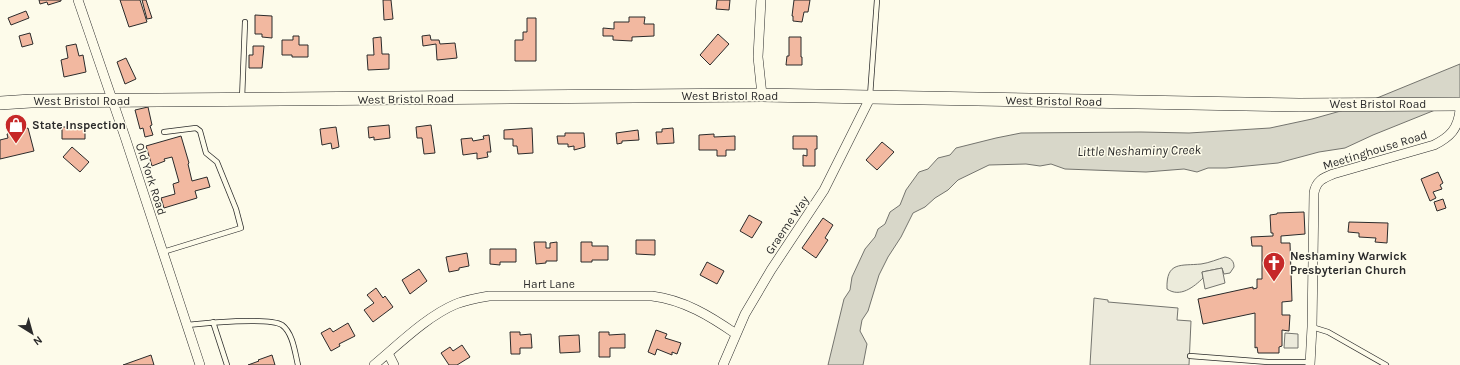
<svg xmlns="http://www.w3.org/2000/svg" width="1460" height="365" font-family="Karla,sans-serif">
	<rect width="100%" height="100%" fill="#fdfbea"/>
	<path fill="#ecebdb" stroke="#74746e" d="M1225 257C1231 258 1234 261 1234 267L1230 273 1224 274 1222 268 1202 272 1203 278C1194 287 1180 298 1167 289 1166 261 1181 266 1201 264 1209 263 1218 259 1225 257Z"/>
	<path fill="#eceadb" stroke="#74746e" d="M1222 268 1225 283 1205 289 1202 272Z
		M1094 298 1108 300V302L1178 308 1177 320 1191 321 1189 365H1090Z
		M1285 333 1298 334V348H1284Z"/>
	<path fill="#d8d7c9" stroke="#74746e" d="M1460 64V100L1373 135 1345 148 1319 152 1278 163 1226 168H1208L1197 172 1184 169 1146 172 1065 169 1051 164 1040 166 1026 164 989 165 958 180 948 190 935 198 925 207 913 213 901 237 888 257 879 275 868 311 862 320 860 331 867 344 863 365H828L844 299 850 290 852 277 865 249 875 237 878 229 885 224 890 212 900 205 906 190 919 172 928 169 938 158 950 155 956 148 996 138 1021 133 1141 132 1189 133 1270 128 1312 119 1355 107Z"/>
	<path fill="#f2b8a0" stroke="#2b2b2b" d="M39 0H61V1L48 5 47 2 40 4Z
		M120 0H140L147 22 129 27Z
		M142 0H146L152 18 147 19Z
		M383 0H391L393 19 384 20Z
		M717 0H730L729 10 716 9Z
		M794 0H810L808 12H804L802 22 793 21V16H792Z
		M26 11 29 18 11 25 8 18Z
		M255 15 272 16V38L262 37V34H255Z
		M629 17H645L644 24H654V36L632 37V41L613 40V36H603V28L614 29V22H629Z
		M527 18H536V61H515V40H523V32H527Z
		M30 33 33 44 22 47 19 36Z
		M718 34 729 44 710 65 700 55Z
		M430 35 431 40H439L440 44 455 43 457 58 437 60 436 44 423 46 422 36Z
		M293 36H299V45H308V57H292V55H282V40H293Z
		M381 37 382 54H389V69L368 70 367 55H374L373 38Z
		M789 37H801V57H802V65H786L787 56H789Z
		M76 44 79 56 83 55 86 72 64 77 61 60 68 58 66 46Z
		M253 46H264L262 68H249V55H253Z
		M126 58 136 79 125 84 117 62Z
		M148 107 152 125 150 126 153 135 145 137 143 128 140 129 135 110Z
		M389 125 390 138 374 140V137L369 138 368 127Z
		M431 125 435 153 424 154 422 138H417L416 127Z
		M62 127H85V139H62Z
		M336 127 339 147 332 149 331 143 322 145 320 129Z
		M28 128 34 151 0 159V140L8 138 7 134Z
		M532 128 533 153 518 154 517 146H513V139H504V130Z
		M673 128 674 143 657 144 656 132H662V129Z
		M638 130 639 140 622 141V143L617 144 616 133Z
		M565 133H584L585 147 574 150V146L568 147V144H558L557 136H565Z
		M714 134V137L735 136V150H726V156H717V150H699V135Z
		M489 135 491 152H487L488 157 477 159V153L463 155 461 139 472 138 473 141 484 139 483 136Z
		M181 136 189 163 188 164 192 181 207 177 210 187 195 191 197 198 164 208 161 198 175 194 173 184 179 182 172 157 164 159 165 161 152 166 146 146Z
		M793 136H817V149H815V166H803V155L807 156V149H793Z
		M882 142 894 152 877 170 866 160Z
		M72 147 89 162 80 172 63 157Z
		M1438 172 1443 183 1440 185 1442 189 1433 192 1436 198 1430 201 1421 179Z
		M1443 199 1446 208 1437 211 1434 202Z
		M1304 212 1305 234 1281 236V243H1290L1292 301 1282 302V315H1290L1289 331 1282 330V346L1279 347V353H1258L1257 347 1255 348V313L1203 324 1198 299 1253 287V289L1257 288V279H1262V246H1252L1251 237 1273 236V233H1271L1270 215 1277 214V213Z
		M749 215 762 222 752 238 740 231Z
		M823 218 833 225 825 238 828 240 816 258 802 248Z
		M1349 222 1388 223 1387 243 1375 242 1376 238 1359 237V233L1348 232Z
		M636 240H655V255L636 254Z
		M534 242H546V248H550V243L557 242V261H546V263L536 264Z
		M581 242H592V246H608V260H592V262H581Z
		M490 249H516V262H500V265L490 264Z
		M467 253 469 266 459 268V270L449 272 446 257Z
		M707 262 724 271 717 284 700 275Z
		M419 269 427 281 410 294 402 280Z
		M376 288 383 298 385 296 393 307 373 322 364 310 374 303 367 295Z
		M348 323 355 336 339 344 340 346 331 351 321 333 330 328 333 332Z
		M656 330 667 334 665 338 681 343 677 354 672 352V355L657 349 655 355 648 352Z
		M510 332H520V335L531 334 532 348H520V354H511Z
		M599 332H609V335L625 334V348H610V357H599Z
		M579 335 580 352 560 353 559 336Z
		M462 345 470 357 457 365H449L441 353 450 347 453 351Z
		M151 355 154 365H123Z
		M272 355 275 365H248L259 361 258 360Z"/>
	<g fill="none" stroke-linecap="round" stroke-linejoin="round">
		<g stroke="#2b2b2b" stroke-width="6">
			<path id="service" d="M870 96 877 0
				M242 99 245 22
				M163 252 241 228 236 209 217 162 206 153 200 131 196 128 164 132
				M213 322 227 365
				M187 325C204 323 269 317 282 325 293 333 295 353 298 365
				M1312 327 1328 332 1386 365
				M1190 356 1268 362H1310"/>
		</g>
		<g stroke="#2b2b2b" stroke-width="10">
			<path id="minor" d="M78 0 125 137 200 365
				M761 0 758 57 762 95
				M388 353 394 365
				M374 365C398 345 427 316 456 304 466 300 477 298 489 296H652C684 300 710 316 736 334
				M723 365 745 314 771 270 824 190 870 98
				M1310 365 1312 327 1314 193C1316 181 1323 178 1333 174L1434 145C1450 137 1458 129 1460 110"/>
		</g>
		<g stroke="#2b2b2b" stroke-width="14">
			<path id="secondary" d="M0 103 31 101 762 95 1299 105 1460 104"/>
		</g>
		<use href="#service" stroke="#fdfbea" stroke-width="4.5"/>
		<use href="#minor" stroke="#fdfbea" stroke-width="9"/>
		<use href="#secondary" stroke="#fdfbea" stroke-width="13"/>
	</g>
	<defs>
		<g id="shop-pin" transform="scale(1.15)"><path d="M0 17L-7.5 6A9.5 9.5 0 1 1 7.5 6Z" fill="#c62828" stroke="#fdfbea"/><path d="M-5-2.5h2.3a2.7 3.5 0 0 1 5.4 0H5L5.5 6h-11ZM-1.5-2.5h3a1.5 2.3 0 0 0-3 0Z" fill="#fff"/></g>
		<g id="church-pin" transform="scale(1.15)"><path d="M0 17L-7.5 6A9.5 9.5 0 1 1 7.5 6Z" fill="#c62828" stroke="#fdfbea"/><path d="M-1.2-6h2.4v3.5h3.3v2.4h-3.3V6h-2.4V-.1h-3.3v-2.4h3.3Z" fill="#fff"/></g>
	</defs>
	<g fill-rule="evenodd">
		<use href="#shop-pin" x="16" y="125"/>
		<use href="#church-pin" x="1274" y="263"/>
	</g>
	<g text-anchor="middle" stroke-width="3" stroke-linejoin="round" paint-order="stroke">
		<g font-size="12" fill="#2b2b2b" stroke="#fdfbea">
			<text x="730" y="100">West Bristol Road</text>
			<text transform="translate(406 99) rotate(-1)" y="4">West Bristol Road</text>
			<text x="82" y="105">West Bristol Road</text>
			<text transform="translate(1054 101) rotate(1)" y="4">West Bristol Road</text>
			<text x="1378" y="108">West Bristol Road</text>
			<text transform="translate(1375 150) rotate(-17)" y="4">Meetinghouse Road</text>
			<text transform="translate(151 179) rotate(72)" y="4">Old York Road</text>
			<text transform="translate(787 225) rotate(-56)" y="4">Graeme Way</text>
			<text x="549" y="288">Hart Lane</text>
		</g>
		<g font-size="12" font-weight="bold" fill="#2b2b2b" stroke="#fdfbea" text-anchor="start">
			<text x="32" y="129">State Inspection</text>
			<text x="1290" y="260">Neshaminy Warwick<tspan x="1290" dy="14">Presbyterian Church</tspan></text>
		</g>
		<g font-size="13" font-style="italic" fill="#2b2b2b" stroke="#fdfbea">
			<text transform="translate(1139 150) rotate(-1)" y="5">Little Neshaminy Creek</text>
		</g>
	</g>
	<g transform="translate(32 333) rotate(143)" stroke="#fdfbea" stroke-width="3" paint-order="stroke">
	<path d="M0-3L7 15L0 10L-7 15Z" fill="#2b2b2b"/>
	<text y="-6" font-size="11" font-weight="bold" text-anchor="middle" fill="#2b2b2b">N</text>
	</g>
</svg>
